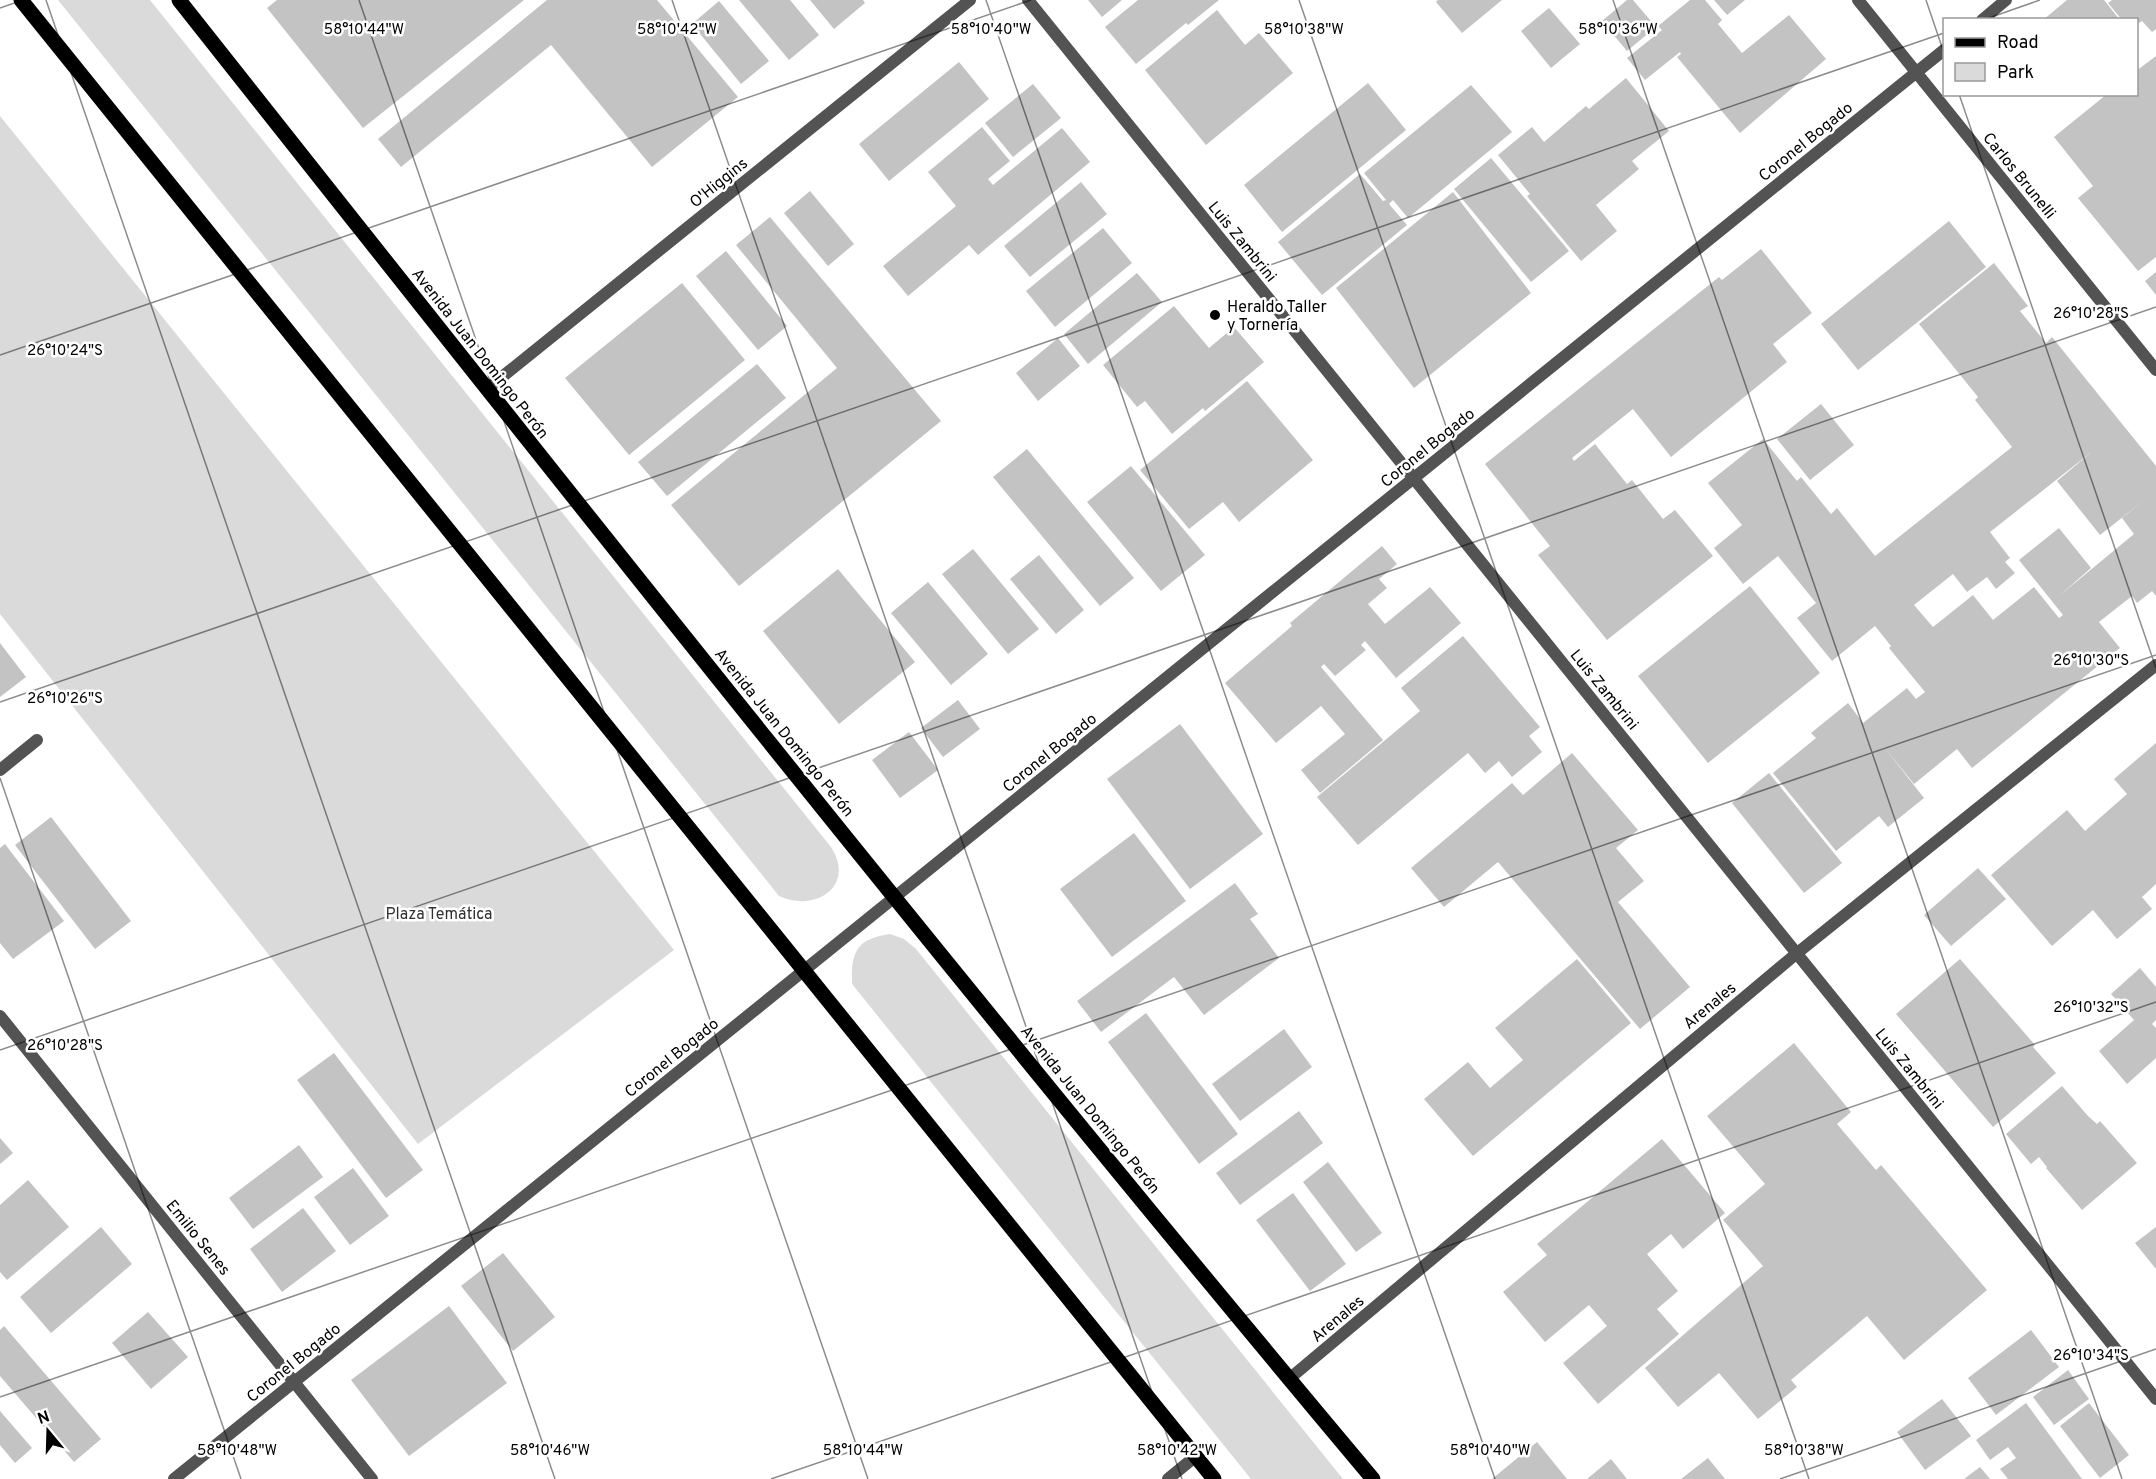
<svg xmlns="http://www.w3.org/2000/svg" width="2156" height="1479" font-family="Overpass,sans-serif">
	<rect width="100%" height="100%" fill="#fff"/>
	<path fill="#dadada" d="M58 0H150L831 847C856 886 816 913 779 896Z
		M0 116 674 950 418 1144 0 614Z
		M890 934 904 939 916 949 1343 1479H1251L852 984C851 952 856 939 890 934Z"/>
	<path fill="#c3c3c3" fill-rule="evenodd" d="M277 0H524L363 128 267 8Z
		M547 0H657L738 97 652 167 551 45 401 167 378 139Z
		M739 0H790L819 35 789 60Z
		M810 0H863L865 3 834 29Z
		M1088 0H1122L1102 17Z
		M1138 0H1219L1188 25 1186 23 1136 64 1105 27Z
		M1438 0H1502L1462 33 1436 2Z
		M1627 0H1633L1656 27 1627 51 1602 21Z
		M1690 0H1705L1722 20 1718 24 1742 53 1789 15 1826 59 1740 133 1677 57 1681 54 1680 52 1645 80 1627 58 1662 30 1658 26Z
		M1714 0H1745L1727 15Z
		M2067 0H2104L2120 20H2043Z
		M2112 0H2156V29L2152 32 2142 21 2136 25V20H2122L2108 3Z
		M719 1 769 61 741 84 692 24Z
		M1549 8 1580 44 1551 68 1521 31Z
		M1217 10 1245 45 1259 33 1293 73 1206 145 1145 70Z
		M2156 56V257L2138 271 2078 198 2093 186 2054 137 2107 94H2136V71Z
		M959 62 989 99 889 181 859 144Z
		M1626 78 1669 131 1632 161 1639 169 1596 205 1617 231 1581 261 1527 196 1530 194 1498 155 1532 127 1544 142 1586 106 1589 109Z
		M1368 83 1406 130 1282 232 1244 185Z
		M1033 84 1061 118 1013 157 985 123Z
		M1471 85 1512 132 1408 218 1393 200 1389 204 1407 225 1322 295 1278 242 1360 174 1383 201 1386 200 1364 173Z
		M982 127 1010 161 988 179 993 185 1062 128 1090 162 978 255 969 245 908 296 883 266 956 206 928 172Z
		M1491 158 1569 251 1531 282 1454 189Z
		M1081 182 1107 214 1030 277 1004 246Z
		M810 191 854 244 828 266 784 213Z
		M1453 192 1531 293 1414 388 1336 288Z
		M770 217 941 421 739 586 671 505 837 368 736 245Z
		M1949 221 1986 267 1858 370 1821 324Z
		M1103 228 1132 263 1055 327 1026 291Z
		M1761 249 1812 313 1773 344 1787 362 1671 457 1633 409 1572 458 1574 461 1595 444 1627 484 1632 480 1663 519 1675 510 1713 556 1607 640 1538 555 1550 546 1485 464 1719 277 1722 280Z
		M726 251 787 326 758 350 696 276Z
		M1994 263 2028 306 2020 311 2046 343 2052 337 2156 466V596L2152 591 2137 603 2132 596 2099 622 2120 648 1972 768 1957 749 1914 784 1884 747 1924 798 1888 827 1879 816 1836 851 1773 773 1816 738 1811 733 1848 703 1863 723 1907 688 1916 699 1925 692 1889 648 1891 646 1875 626 1832 661 1797 618 1816 603 1778 556 1743 584 1714 548 1742 525 1708 483 1763 439 1797 481 1801 477 1831 514 1837 508 1875 556 2012 447 1975 400 1978 397 1919 324ZM2094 450 2057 481 2100 535 2152 494 2122 518 2134 534 2059 596 2091 568 2059 528 2019 560 2063 615 2059 618 2034 587 1993 620 1973 595 1933 627 1914 605 1953 574 1967 592 1987 577 1996 589 2015 573 2005 562 2010 558 1990 532Z
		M2156 272V295L2145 281Z
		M1137 273 1162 302 1088 364 1064 334Z
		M682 283 745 360 629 455 565 378Z
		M1174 306 1209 348 1234 327 1264 362 1205 411 1203 408 1172 434 1145 401 1137 407 1103 365Z
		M1058 338 1080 366 1038 401 1016 373Z
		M757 364 786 398 667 496 638 462Z
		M1247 381 1313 460 1239 522 1223 502 1189 529 1140 470Z
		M1821 404 1854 445 1810 480 1777 439Z
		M1027 449 1134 578 1100 606 993 477Z
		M1131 466 1205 555 1161 591 1087 502Z
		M1382 546 1397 564 1379 579 1387 588 1368 604 1385 624 1430 587 1461 623 1396 678 1365 641 1361 645 1366 650 1335 676 1324 664 1321 667 1383 740 1320 793 1301 770 1345 734 1321 706 1276 743 1225 683 1292 626 1290 623Z
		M973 549 1039 629 1008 654 942 574Z
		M1039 555 1084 610 1056 634 1010 579Z
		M838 569 915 662 839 724 763 631Z
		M928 582 988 654 951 685 891 613Z
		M1750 586 1820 673 1708 763 1638 676Z
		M1463 636 1540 727 1529 736 1542 752 1512 777 1499 761 1485 773 1468 753 1358 845 1317 797 1420 711 1401 688Z
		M0 643 26 677 0 697Z
		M958 700 980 729 943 757 921 728Z
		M1180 724 1263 834 1190 889 1107 779Z
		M909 732 938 770 900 798 872 760Z
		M2156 743V884L2142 897 2152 909 2117 939 2093 910 2052 946 1991 875 2067 810 2085 831 2127 794 2114 779Z
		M1572 753 1638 830 1616 848 1644 881 1618 902 1690 987 1640 1029 1498 862 1444 907 1411 868 1512 783 1523 795Z
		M1769 773 1842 863 1804 893 1732 803Z
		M51 817 131 921 95 949 15 845Z
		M1134 833 1186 901 1112 957 1060 889Z
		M5 844 64 921 13 959 0 943V848Z
		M1978 868 2006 899 1951 946 1924 915Z
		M1235 883 1258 914 1250 919 1279 958 1204 1015 1174 977 1101 1032 1077 1001Z
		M1577 959 1631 1023 1473 1156 1424 1099 1468 1062 1490 1088 1523 1060 1495 1028Z
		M1960 959 2035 1045 2033 1047 2056 1073 1993 1127 1896 1014Z
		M2140 968 2156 987V1020L2152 1024 2156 1028V1058L2127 1084 2099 1051 2134 1020 2111 994Z
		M1146 1013 1238 1134 1199 1164 1108 1042Z
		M1284 1029 1312 1067 1240 1121 1212 1084Z
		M1794 1043 1851 1112 1837 1124 1876 1170 1881 1165 1987 1290 1904 1360 1867 1316 1791 1380 1797 1387 1758 1419 1719 1373 1678 1407 1645 1368 1763 1266 1723 1220 1765 1184 1707 1116Z
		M334 1053 423 1170 386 1198 297 1080Z
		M2062 1086 2088 1116 2097 1124 2100 1121 2137 1163 2082 1210 2046 1168 2047 1167 2039 1157 2031 1164 2006 1134Z
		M1299 1111 1323 1143 1240 1205 1216 1173Z
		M0 1138 13 1153 0 1164Z
		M1662 1139 1725 1213 1683 1249 1671 1234 1647 1254 1678 1291 1657 1309 1679 1334 1598 1404 1563 1363 1607 1326 1589 1305 1545 1342 1503 1292 1547 1255 1537 1244Z
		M299 1145 323 1177 253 1229 229 1198Z
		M1328 1162 1382 1233 1356 1252 1303 1182Z
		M353 1168 389 1216 350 1245 314 1197Z
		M28 1180 69 1227 7 1280 0 1272V1205Z
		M1293 1193 1346 1264 1310 1291 1256 1220Z
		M303 1208 336 1251 282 1292 250 1249Z
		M101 1227 132 1264 51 1333 20 1297Z
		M2156 1227V1269L2135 1243Z
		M503 1253 555 1317 513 1351 461 1286Z
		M449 1306 507 1383 409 1456 351 1380Z
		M148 1312 188 1357 151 1389 112 1343Z
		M4 1326 101 1439 74 1462 0 1376V1330Z
		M2031 1330 2059 1367 1996 1415 1968 1378Z
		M2068 1370 2089 1399 2054 1425 2033 1397Z
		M1942 1399 1971 1436 1925 1470 1897 1432Z
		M2026 1403 2082 1479H2008L2000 1469 2016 1458 2008 1447 1990 1460 1976 1440Z
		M2089 1403 2129 1455 2100 1478 2060 1426Z
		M0 1411 32 1448 15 1463 0 1445Z
		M1537 1442 1567 1479H1492Z
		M1708 1458 1725 1479H1681Z
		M1611 1459 1627 1479H1587Z
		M1980 1467 1990 1479H1964Z"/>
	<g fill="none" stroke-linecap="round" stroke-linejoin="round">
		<path stroke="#535353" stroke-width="12" d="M1028 0 2156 1399
			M1858 0 2156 370
			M1982 20 2006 0
			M487 389 970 0
			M0 770 37 740
			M0 1016 372 1479
			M1289 1379 1796 954 2156 665
			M174 1479 1944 50
			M1168 1479 1196 1456"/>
		<path stroke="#000" stroke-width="15" d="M21 0 1214 1479
			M179 0C572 497 966 994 1373 1479"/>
	</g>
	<path fill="none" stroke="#000" stroke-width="1.5" stroke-opacity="0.45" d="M46 0 555 1479M359 0 868 1479M672 0 1182 1479M986 0 1495 1479M1299 0 1809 1479M1613 0 2122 1479M1926 0 1944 53M0 8 23 0M1983 20 2040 0M1959 94 2156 668M0 355 1031 0M0 702 1944 33M0 778 241 1479M0 1050 2156 307M0 1397 2156 655M771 1479 2156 1002M1780 1479 2156 1349"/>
	<circle fill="#000" stroke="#fff" stroke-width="2" cx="1215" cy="315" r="6"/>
	<g text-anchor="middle" stroke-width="5" stroke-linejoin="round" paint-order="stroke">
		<g font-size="16" fill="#000" stroke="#fff">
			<text transform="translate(1805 141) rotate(-39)" y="6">Coronel Bogado</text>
			<text transform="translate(2020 175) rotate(51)" y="6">Carlos Brunelli</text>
			<text transform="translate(718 182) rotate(-39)" y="6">O'Higgins</text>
			<text transform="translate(1243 241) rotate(51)" y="6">Luis Zambrini</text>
			<text transform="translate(481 353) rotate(52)" y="6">Avenida Juan Domingo Perón</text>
			<text transform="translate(1427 447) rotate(-39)" y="6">Coronel Bogado</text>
			<text transform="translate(1605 689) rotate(51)" y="6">Luis Zambrini</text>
			<text transform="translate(785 732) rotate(51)" y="6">Avenida Juan Domingo Perón</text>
			<text transform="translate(1049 752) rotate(-39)" y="6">Coronel Bogado</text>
			<text transform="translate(1709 1005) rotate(-40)" y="6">Arenales</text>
			<text transform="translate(671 1057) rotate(-39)" y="6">Coronel Bogado</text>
			<text transform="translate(1910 1068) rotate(51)" y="6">Luis Zambrini</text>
			<text transform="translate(1091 1109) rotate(51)" y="6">Avenida Juan Domingo Perón</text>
			<text transform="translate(199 1237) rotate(51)" y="6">Emilio Senes</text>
			<text transform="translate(1337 1318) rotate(-40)" y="6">Arenales</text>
			<text transform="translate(293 1362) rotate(-39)" y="6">Coronel Bogado</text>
		</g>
		<g font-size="16" fill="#000" stroke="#fff" text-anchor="start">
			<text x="1227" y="312">Heraldo Taller<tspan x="1227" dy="18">y Tornería</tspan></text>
		</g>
		<g font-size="16" fill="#313131" stroke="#fff">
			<text x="439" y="919">Plaza Temática</text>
		</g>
	</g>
	<g font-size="15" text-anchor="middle" fill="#000" stroke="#fff" stroke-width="5" stroke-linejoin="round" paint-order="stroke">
		<text x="364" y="34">58°10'44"W</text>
		<text x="677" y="34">58°10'42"W</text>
		<text x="991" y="34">58°10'40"W</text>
		<text x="1304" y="34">58°10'38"W</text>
		<text x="1618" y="34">58°10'36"W</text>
		<text x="2091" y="318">26°10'28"S</text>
		<text x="65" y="355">26°10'24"S</text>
		<text x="2091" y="665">26°10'30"S</text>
		<text x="65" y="703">26°10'26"S</text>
		<text x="2091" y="1012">26°10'32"S</text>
		<text x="65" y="1050">26°10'28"S</text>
		<text x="2091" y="1360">26°10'34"S</text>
		<text x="237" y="1455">58°10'48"W</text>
		<text x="550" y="1455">58°10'46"W</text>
		<text x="863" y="1455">58°10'44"W</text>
		<text x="1177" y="1455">58°10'42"W</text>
		<text x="1490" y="1455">58°10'40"W</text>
		<text x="1804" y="1455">58°10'38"W</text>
	</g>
	<rect x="1943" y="18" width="195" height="78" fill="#ffffff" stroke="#999999" stroke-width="1.5"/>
	<rect x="1955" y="38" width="30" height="9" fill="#000000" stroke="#999999" stroke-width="1.5"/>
	<text x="1997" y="48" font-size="18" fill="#000000">Road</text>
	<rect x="1955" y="63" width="30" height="18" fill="#dadada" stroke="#999999" stroke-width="1.5"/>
	<text x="1997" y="78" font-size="18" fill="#000000">Park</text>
	<g transform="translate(48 1431) rotate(341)" stroke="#ffffff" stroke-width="4.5" paint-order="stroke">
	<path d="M0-4.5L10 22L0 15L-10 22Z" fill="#000000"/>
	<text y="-9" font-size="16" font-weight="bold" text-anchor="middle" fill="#000000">N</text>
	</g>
</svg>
